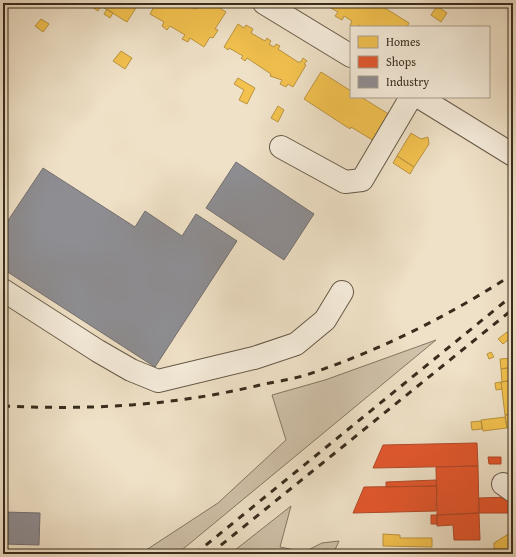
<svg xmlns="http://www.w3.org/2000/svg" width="516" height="557" font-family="'Gentium Book Plus',serif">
	<rect width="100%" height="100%" fill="#efe1c7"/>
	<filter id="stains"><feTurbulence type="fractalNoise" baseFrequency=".005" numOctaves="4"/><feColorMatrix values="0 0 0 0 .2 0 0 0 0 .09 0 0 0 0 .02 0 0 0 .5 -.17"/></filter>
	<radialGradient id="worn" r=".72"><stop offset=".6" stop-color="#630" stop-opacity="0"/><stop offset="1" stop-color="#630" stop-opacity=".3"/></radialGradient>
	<path fill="#d0c2aa" stroke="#847764" d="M436 340 177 554H140L218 503 286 440 272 395 325 380Z
		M291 506 280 547 304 552 322 543 339 541 333 554H230Z"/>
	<path fill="#f2c14e" stroke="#ba943f" d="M95 3 101 6 98 11 92 7Z
		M96 3H139L127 22Z
		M156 3H187L194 9 206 5 210 7 212 3 226 12 215 29 218 30 213 38 210 37 204 47 190 38 188 42 182 39 185 35 170 26 167 30 162 26 164 22 150 14Z
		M322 3H377L409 23 407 27H362L359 25 357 27H354L350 25 352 21 344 16 342 20 335 16 338 12Z
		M437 6 447 13 441 22 431 15Z
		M107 9 113 13 110 18 104 14Z
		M41 19 49 24 43 32 35 26Z
		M238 24 244 28 246 25 253 29 251 33 265 41 267 38 271 41 269 44 274 47 276 44 280 46 278 49 298 62H301L303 58 307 61 304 64 306 65 293 87 288 84 286 87 280 84 282 80 270 76 271 74 247 58 245 61 241 58 243 56 229 48 228 50 224 47Z
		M121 51 132 58 125 69 113 61Z
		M321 72 351 91V97H361L395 118 379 144 351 127 350 129 304 99Z
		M238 78 255 88 247 104 239 100 244 90 234 84Z
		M278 106 284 110 278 122 271 118Z
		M411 133 421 139 428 137 429 144 414 167 397 156Z
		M397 156 414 167 410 174 393 163Z
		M507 332 512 337 503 344 498 339Z
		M491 352 494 357 489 359 487 354Z
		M513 358V367L501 369 500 359Z
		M513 367V380L502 382 501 369Z
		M513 380V414L505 415 501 382Z
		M501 382 502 389 496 390 495 383Z
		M513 414V427L507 428 505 415Z
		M505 417 507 428 483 431 481 420Z
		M481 421 482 429 472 430 471 422Z
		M510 533H513V549H494V543Z
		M383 534 400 535V538H432V547L383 546Z
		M444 550H460V554H444Z
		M398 551 415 552V554H398Z"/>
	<path fill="#e4572e" stroke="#b14a29" d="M477 443 478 466 373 468 383 445Z
		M488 457H501V464H489Z
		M478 466 479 513 437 515 436 467Z
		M436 480 437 486 386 487V482Z
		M437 486 436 511 353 513 364 487Z
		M513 497V513H479V498Z
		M479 513 480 540H454L453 525 437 526V515Z
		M431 515H437V524H431Z"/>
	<path fill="#8d8d92" stroke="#74706f" d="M236 162 314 214 284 260 206 208Z
		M43 168 135 227 145 211 182 236 196 214 237 241 155 367 3 269V228Z
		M3 512 40 513 39 545 3 544Z
		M6 551 40 552V554H6Z"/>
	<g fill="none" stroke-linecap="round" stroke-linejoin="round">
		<g stroke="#665948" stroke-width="24">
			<path id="minor" d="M264 3 351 56
				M419 97 513 155
				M281 147 345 182 362 180 411 97
				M3 290 98 351 131 370 158 381 254 358 296 344 325 320 342 292
				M503 484 513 491"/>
		</g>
		<use href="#minor" stroke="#f5ecdb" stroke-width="22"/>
		<path stroke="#392c1d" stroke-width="3" stroke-dasharray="7 7" stroke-linecap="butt" d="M3 406C91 410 170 406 256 386 272 382 290 380 306 375 379 351 449 316 513 274
			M195 554 513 295
			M210 554 513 309"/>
	</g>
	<rect width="516" height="557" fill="none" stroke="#efe1c7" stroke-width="16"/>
	<rect x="4" y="4" width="508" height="549" fill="none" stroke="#392c1d" stroke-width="2"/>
	<rect x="8" y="8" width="500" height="541" fill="none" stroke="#392c1d"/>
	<rect x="350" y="26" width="140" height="72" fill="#f5ecdb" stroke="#aa9f8f"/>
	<rect x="358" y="36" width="20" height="12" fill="#f2c14e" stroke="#aa9f8f"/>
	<text x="386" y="46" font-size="12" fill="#392c1d">Homes</text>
	<rect x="358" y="56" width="20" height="12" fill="#e4572e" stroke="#aa9f8f"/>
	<text x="386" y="66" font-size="12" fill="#392c1d">Shops</text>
	<rect x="358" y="76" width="20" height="12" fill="#8d8d92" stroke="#aa9f8f"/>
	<text x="386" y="86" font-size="12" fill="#392c1d">Industry</text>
	<rect width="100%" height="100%" filter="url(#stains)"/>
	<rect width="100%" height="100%" fill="url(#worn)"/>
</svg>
